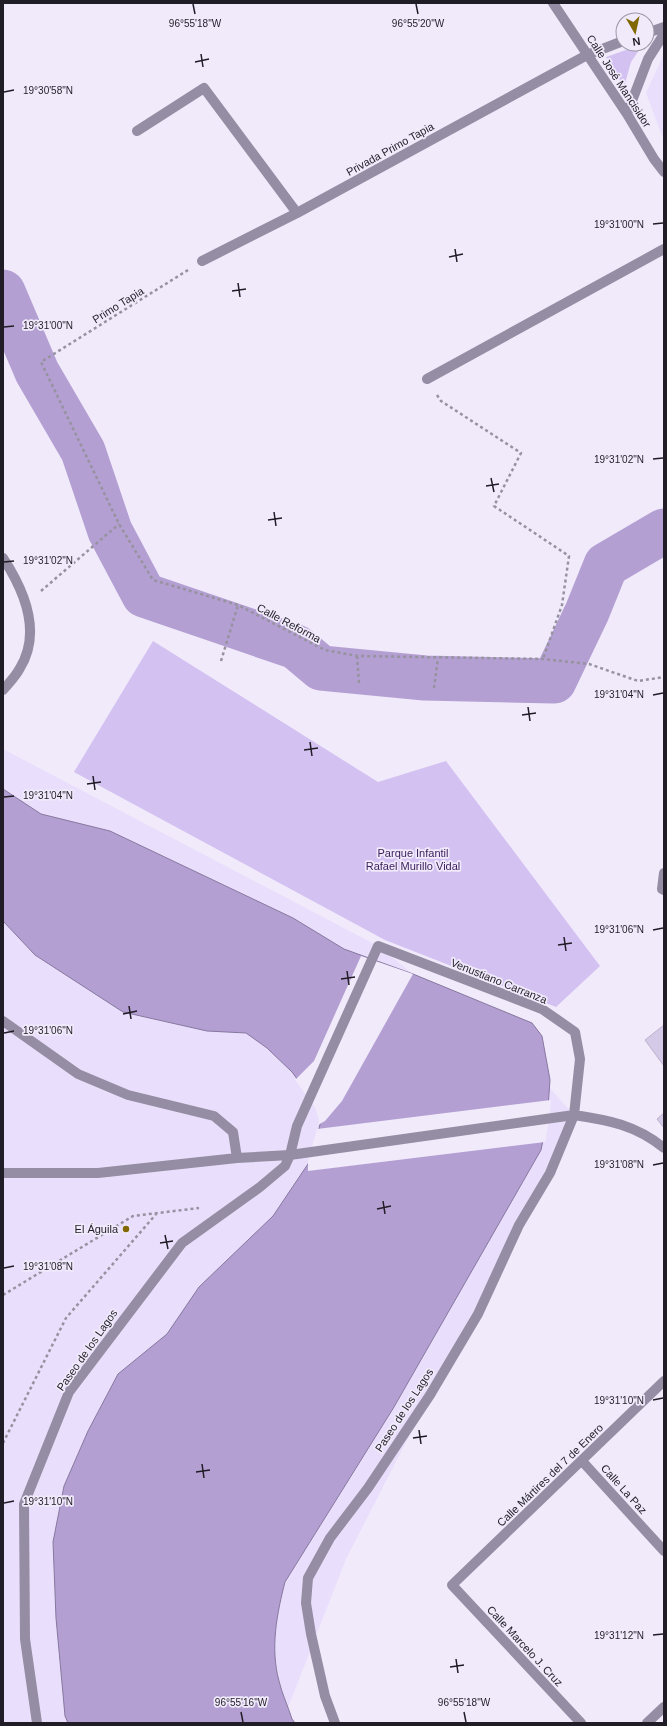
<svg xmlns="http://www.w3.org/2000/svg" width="667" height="1726" font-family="Arial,sans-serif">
	<rect width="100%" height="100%" fill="#f0eafb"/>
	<path fill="#e9dffc" d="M664 54V141L646 93Z
		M3 749 378 946 413 974 465 995 574 1115 346 1559 282 1723H3Z"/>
	<path fill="#d3c1f1" d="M643 44 631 62 624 87 606 57Z
		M153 641 378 782 446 761 600 966 556 1007 385 940 74 772Z"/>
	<path fill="#b39fd2" stroke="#87789f" d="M3 789 41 814 110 831 293 918 344 949 413 974 532 1023 542 1036 550 1080 547 1121 541 1150 394 1407 285 1582C277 1613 270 1648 279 1681 282 1694 288 1706 292 1719L295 1723H68L65 1716 56 1618 53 1542 64 1486 88 1431 118 1374 167 1334 199 1287 273 1216 312 1158 321 1120 317 1106 292 1072 267 1048 246 1033 207 1031 123 1012 35 955 3 921Z"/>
	<path fill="#f0eafb" d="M361 956 413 974 342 1101 325 1121 318 1125 319 1120 315 1107 295 1080 314 1061Z
		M551 1100 549 1121 545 1142 308 1171V1161L317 1129Z"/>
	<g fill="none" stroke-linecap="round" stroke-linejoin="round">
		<path stroke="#b39fd2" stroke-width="45" d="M3 292 37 372 83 451 110 531 144 595 296 647 321 668 425 678 554 681 587 612 606 565 664 531"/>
	</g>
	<path fill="#d4c9e6" stroke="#bdb3cf" d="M664 1025V1066L645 1040Z
		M664 1113V1128L657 1119Z"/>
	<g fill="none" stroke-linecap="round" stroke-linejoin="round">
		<path stroke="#9792a0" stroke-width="2.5" stroke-dasharray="3 3" stroke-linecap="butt" d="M188 270 41 362 119 524 153 580 238 605 325 650 357 656 543 659 589 664 638 681 664 677
			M437 395 441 401 521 453 494 506 569 556 562 605 543 659
			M41 591 119 524
			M357 656 359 683
			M221 661 238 605
			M434 688 438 658
			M3 1295 133 1216 199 1208
			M3 1443 66 1318 157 1213"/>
		<path stroke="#958da3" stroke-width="10" d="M427 379 664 249"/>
		<path stroke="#958da3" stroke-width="10" d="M553 3 627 114 654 159 664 172
			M647 33 664 27
			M627 114 648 59 664 34
			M137 131 204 88 297 213
			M202 261 297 213 587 55 623 41
			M3 558C24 590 42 632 20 668 16 676 9 683 3 690
			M664 873 662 889 664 890
			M3 1021 78 1074 128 1095 214 1116 233 1132 237 1158
			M3 1173H98L237 1158 290 1155 574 1115C608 1120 636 1125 664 1148
			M582 1461 664 1551
			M37 1723 25 1639 24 1504 69 1392 182 1243 260 1187 285 1166 290 1155 297 1126 378 946 542 1009 575 1032 580 1059 574 1115 550 1173 519 1225 478 1314 430 1395 368 1488 330 1538 308 1578 306 1603 311 1634 325 1696 335 1723
			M581 1723 452 1585 664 1381
			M647 1723 664 1707"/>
	</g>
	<path fill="none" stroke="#211d27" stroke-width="1.5" d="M193 4 195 14M416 4 418 14M201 54 203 67M195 62 209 59M4 92 14 90M653 224 663 223M455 249 457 262M449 257 463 254M238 283 240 297M232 291 246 289M4 327 14 326M653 459 663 458M491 478 494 492M486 486 499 484M274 512 276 526M268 520 282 518M4 562 14 561M653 695 663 693M528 707 530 721M522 715 536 713M310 742 312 756M304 750 318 748M93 776 95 790M87 784 101 782M4 797 14 796M653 930 663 928M564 937 566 951M558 945 572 943M347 971 349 985M341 979 355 977M129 1006 131 1019M123 1014 137 1011M4 1033 14 1031M653 1165 663 1163M383 1201 385 1214M377 1209 391 1206M165 1235 168 1249M160 1243 173 1241M4 1268 14 1266M653 1400 663 1398M419 1430 421 1444M413 1438 427 1436M202 1464 204 1478M196 1472 210 1470M4 1503 14 1501M653 1635 663 1634M456 1659 458 1673M450 1667 464 1665M241 1712 243 1722M464 1712 466 1722"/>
	<circle fill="#816800" stroke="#f0eafb" stroke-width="1.5" cx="126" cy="1229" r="4"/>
	<g text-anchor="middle" stroke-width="3.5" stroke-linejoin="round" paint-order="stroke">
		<g font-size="11" fill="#211d27" stroke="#f0eafb">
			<text transform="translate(619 81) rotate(57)" y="4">Calle José Mancisidor</text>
			<text transform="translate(390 149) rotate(-29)" y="4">Privada Primo Tapia</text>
			<text transform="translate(118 305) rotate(-32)" y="4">Primo Tapia</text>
			<text transform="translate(289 623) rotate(28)" y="4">Calle Reforma</text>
			<text transform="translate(499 981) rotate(22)" y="4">Venustiano Carranza</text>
			<text transform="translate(87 1350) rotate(-55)" y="4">Paseo de los Lagos</text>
			<text transform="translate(404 1410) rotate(-57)" y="4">Paseo de los Lagos</text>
			<text transform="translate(550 1475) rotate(-44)" y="4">Calle Mártires del 7 de Enero</text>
			<text transform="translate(624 1489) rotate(48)" y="4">Calle La Paz</text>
			<text transform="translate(525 1646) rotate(47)" y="4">Calle Marcelo J. Cruz</text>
		</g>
		<g font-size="11" fill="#3a1d5a" stroke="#f0eafb">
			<text x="413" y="857">Parque Infantil<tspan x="413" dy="13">Rafael Murillo Vidal</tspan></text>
		</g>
		<g font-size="11" fill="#211d27" stroke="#f0eafb" text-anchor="end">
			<text x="118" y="1233">El Águila</text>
		</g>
	</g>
	<g font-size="10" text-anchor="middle" fill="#211d27" stroke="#f0eafb" stroke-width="3.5" stroke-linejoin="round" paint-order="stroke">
		<text x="195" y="27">96°55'18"W</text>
		<text x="418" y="27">96°55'20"W</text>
		<text x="48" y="94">19°30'58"N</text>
		<text x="619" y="228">19°31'00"N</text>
		<text x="48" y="329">19°31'00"N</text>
		<text x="619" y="463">19°31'02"N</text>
		<text x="48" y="564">19°31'02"N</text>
		<text x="619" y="698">19°31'04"N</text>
		<text x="48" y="799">19°31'04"N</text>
		<text x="619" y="933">19°31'06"N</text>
		<text x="48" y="1034">19°31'06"N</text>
		<text x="619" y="1168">19°31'08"N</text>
		<text x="48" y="1270">19°31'08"N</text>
		<text x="619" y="1404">19°31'10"N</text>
		<text x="48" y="1505">19°31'10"N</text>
		<text x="619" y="1639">19°31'12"N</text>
		<text x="241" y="1706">96°55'16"W</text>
		<text x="464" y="1706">96°55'18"W</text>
	</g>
	<rect width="667" height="1726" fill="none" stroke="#211d27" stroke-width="8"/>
	<g transform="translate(635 32) rotate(171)"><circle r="19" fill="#f0eafb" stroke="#9d98a6"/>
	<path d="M0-3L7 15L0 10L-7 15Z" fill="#816800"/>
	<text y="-6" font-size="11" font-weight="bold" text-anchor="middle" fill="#211d27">N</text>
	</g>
</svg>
